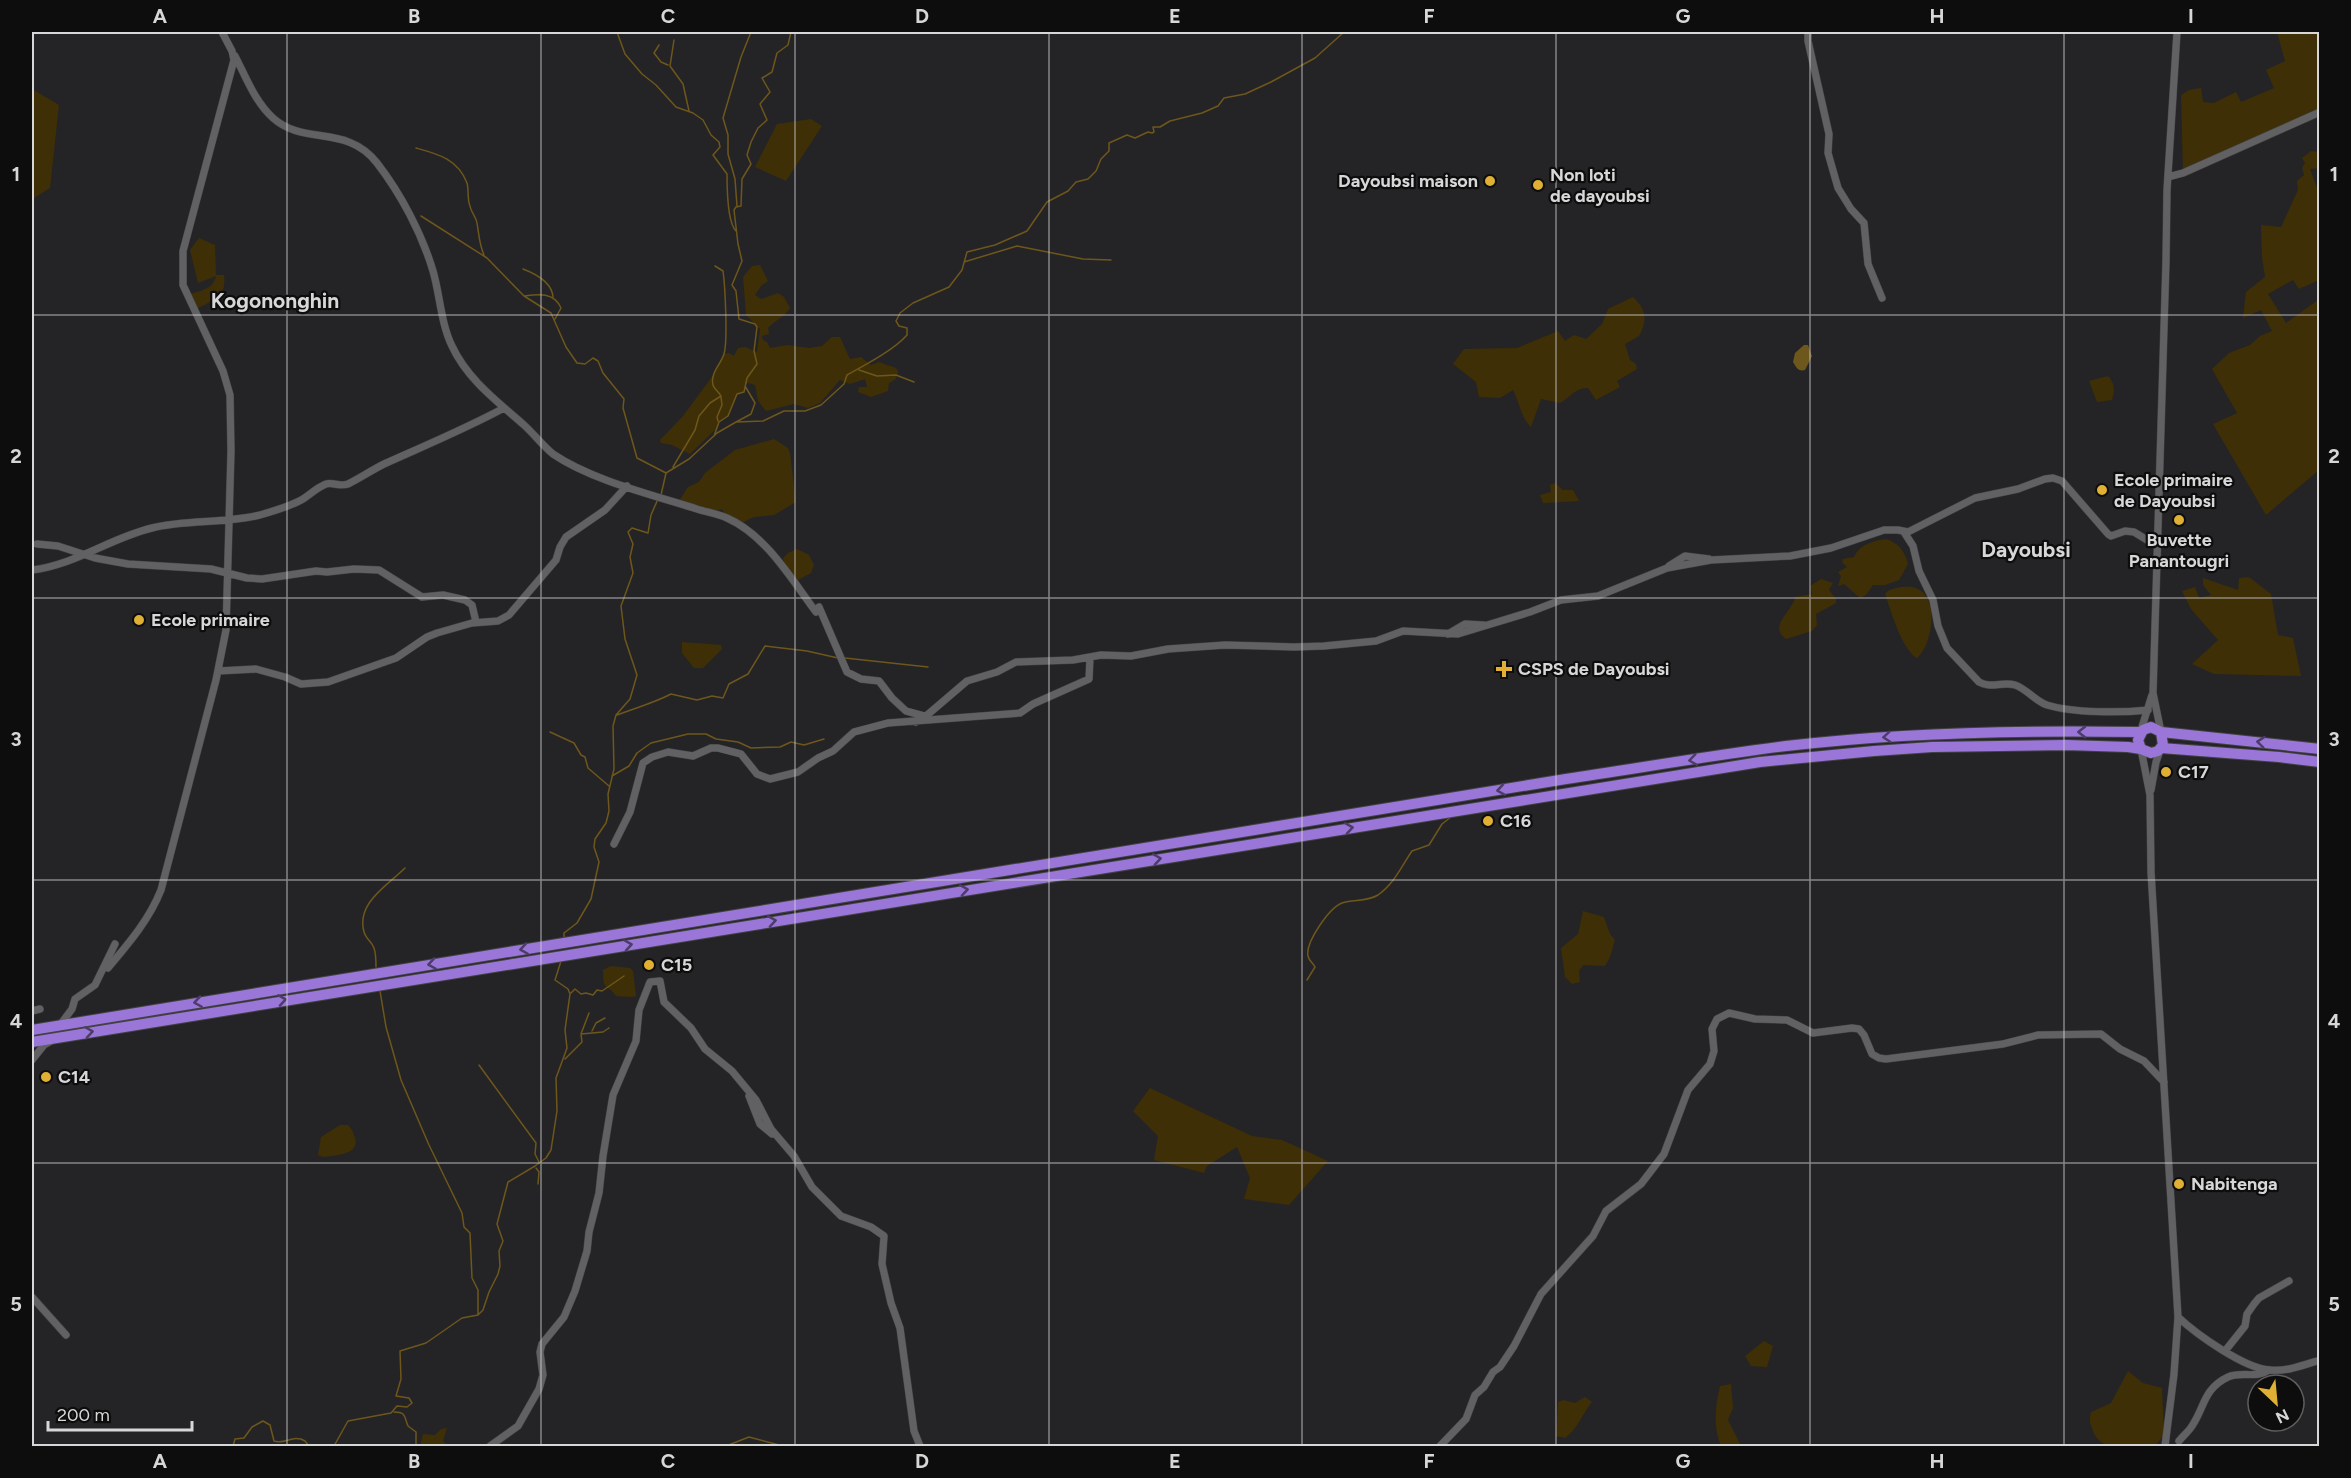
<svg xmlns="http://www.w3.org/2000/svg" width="2351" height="1478" font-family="Figtree,sans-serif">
	<rect width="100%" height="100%" fill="#242426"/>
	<path fill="#3f2f06" d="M2277 32H2319V112L2183 173 2181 95 2189 90 2201 88 2203 102 2214 103 2236 92 2241 102 2274 88 2266 70 2285 61Z
		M32 89 59 105 50 188 34 198 32 197Z
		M811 119 822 126 786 181 755 167 777 124Z
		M2311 151 2319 152V168L2310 169 2319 193V229L2317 231 2320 236 2319 280 2299 289 2293 280 2268 294 2286 323 2318 300 2319 303V470L2266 515 2213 424 2237 413 2212 369 2229 353 2250 345 2260 336 2272 331 2261 310 2243 318 2246 292 2265 277 2262 257 2261 225 2281 227 2298 190 2297 181 2304 175 2302 168 2305 163 2302 158Z
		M199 238 215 245 216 275H224C227 296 214 300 198 308L190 294C201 291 214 288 216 276L198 283 190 250Z
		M760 265 768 281 761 286 755 295 761 299 778 293 784 297 790 308C784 318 775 320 768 328L769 334 762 336 763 340 767 342 770 348 787 345 809 348 822 346 832 337H840L850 359 861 357 871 365 879 362 896 368 898 371 896 379 889 383 888 391 871 397 858 392 859 387H867L865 379 850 384 840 380 820 403 808 408 794 404 766 411 758 401 755 385 748 383 744 385V392L737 394 728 416 719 422 715 430 690 454 672 445 661 443 660 440 683 416 714 374 724 354 729 353 734 356 738 348 745 347 757 352 760 329 746 315 743 277 752 266Z
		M1633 297C1646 309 1648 320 1639 336L1625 344 1630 360 1636 364 1637 369 1617 381 1620 387 1596 400 1588 388C1576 387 1569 398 1560 403L1541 399 1531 427C1520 416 1520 403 1513 390L1500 398 1479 397 1476 382 1453 364 1464 349 1517 348 1558 331 1565 341 1574 335 1586 339 1602 324 1608 309Z
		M2108 376C2115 384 2115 389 2112 400L2097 402 2089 381Z
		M774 439 788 448 790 453 796 502 774 515 754 517 737 525 726 518 722 509 711 514 679 501 688 487 699 482 705 473 735 450Z
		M1555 483 1563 490H1573L1579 501 1543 503 1540 495 1551 492 1550 485Z
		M1886 539C1898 542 1906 553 1908 564L1899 580 1885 585H1873L1866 595 1860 598 1844 584 1838 586 1841 576 1838 572 1847 567 1842 562 1843 559 1854 557C1860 544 1873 541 1886 539Z
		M797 549 809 555 814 565 811 573 796 581 785 569 783 558 788 553Z
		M2249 577 2271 594 2278 635 2293 638 2301 676 2214 674 2192 664 2218 640 2191 609 2182 591 2195 587 2199 598 2211 595 2203 585V578L2238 590 2239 578Z
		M1821 579 1833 583 1829 590 1836 599V603L1816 614 1817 625 1812 631 1786 639C1767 626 1793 611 1795 597L1812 594 1810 586Z
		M1896 588C1902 587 1910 586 1915 588 1940 595 1933 645 1917 658 1902 650 1891 611 1885 594L1889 590Z
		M682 642 721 645 722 649 703 668H694L682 653Z
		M1583 911 1604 917 1610 934 1615 940 1610 957 1605 966 1583 965 1579 971 1580 982 1572 984 1565 977 1561 948 1578 934Z
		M611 966 630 968 633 971 636 996 631 997 616 996C606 982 603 993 603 970Z
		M1150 1088 1252 1136 1282 1140 1328 1161 1289 1205 1244 1199 1250 1178 1237 1147 1207 1166 1204 1173 1154 1160 1158 1136 1133 1111Z
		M340 1125H348C352 1129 353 1132 355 1138 360 1155 335 1155 323 1157L318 1155 321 1137Z
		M1764 1341 1773 1346 1767 1367 1751 1366 1745 1356Z
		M2128 1371 2143 1383 2162 1388 2164 1435 2155 1446C2134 1446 2101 1454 2093 1431 2090 1424 2089 1420 2091 1412L2111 1403Z
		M1731 1384 1733 1408 1728 1420 1741 1446H1721C1713 1427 1715 1407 1720 1386Z
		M1585 1397 1592 1402C1582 1414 1578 1429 1565 1438L1556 1436 1558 1402 1563 1400 1575 1403Z
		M447 1428 443 1441 448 1446H420L423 1434 435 1435 441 1429Z"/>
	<path fill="#6e571c" d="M1804 345H1808L1812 356 1805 370C1798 372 1796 367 1793 362L1795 353Z"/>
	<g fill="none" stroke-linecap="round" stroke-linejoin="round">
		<path stroke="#6e571c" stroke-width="1.5" d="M617 32 625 54 642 74 656 85 676 107 693 113 703 120 711 135 719 142 720 147 713 155 727 174C727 187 727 222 736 231
			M674 40 670 66 683 84 689 111
			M659 45 654 53 661 62 668 65
			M416 148C438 154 458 159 467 183 469 190 467 199 470 206 471 212 476 217 477 223 479 234 479 244 484 255
			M737 206 735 179 728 154V135L723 118 741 57 751 32
			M421 216 487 258 524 296 551 313 566 347 577 363 585 364 593 358 598 361 603 373 624 399 623 408 637 458 666 473
			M964 262 1017 246 1083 259 1111 260
			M523 269C536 274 552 282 553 297
			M524 296C539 294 554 292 561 308L555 319
			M859 370 877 376 896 375 914 382
			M718 421 717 417 722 405 721 397
			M736 422 751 414 755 403 745 386
			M714 436 719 422 728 416 737 394 744 392 747 378 757 364 754 351 757 327 755 324 739 319 736 291 732 285 742 261 738 244 734 210 736 207 741 206 742 179 751 164 747 155 751 142 758 128 767 120 760 104 770 92 762 78 772 72 777 53 788 45 791 32
			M673 467 695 430 699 416 710 403 721 396C719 392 714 389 713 385 710 373 721 364 724 354 728 341 725 285 723 271L715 266
			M661 495 666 473 689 459 717 433 736 422 763 421 784 411H805L821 405 844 384 847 375C865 365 894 350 907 335V328L899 326 896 321 900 313 913 303 949 287 962 270 967 252 995 245 1027 231 1047 202 1068 191 1076 182 1088 179 1096 171 1101 159 1109 151V143L1127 135 1135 138 1148 132 1152 133 1154 132 1153 127H1160L1170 121 1202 113 1218 106 1224 98 1245 94 1271 82 1315 58 1344 32
			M845 658 928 667
			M617 715C635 708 654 703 671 694L697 700 712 696 723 698 729 684 748 674 765 646 807 651 838 658
			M550 732 574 743 581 755 585 757 588 768 609 786
			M612 776 629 766 637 753 651 743 688 734H706L716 739 738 742 751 748 780 747 791 742 804 745 824 739
			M564 938V933L577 923 591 899 599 862 594 847 595 839 606 823 609 811 608 794 614 769 613 726 616 715 630 699 637 675 625 639 621 606 633 573 630 557 633 544 628 532 632 528 648 533 651 515 658 499
			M376 967C376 961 376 954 374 948 372 942 366 939 364 932 356 903 387 886 405 868
			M1307 980 1315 967C1313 963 1309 961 1308 956 1305 943 1329 908 1342 903 1353 899 1367 902 1378 895 1394 884 1401 867 1412 851L1429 845 1442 824 1451 817
			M380 991 386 1027 401 1080 429 1145 462 1213 464 1227 470 1233 472 1278 478 1290V1315
			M571 993 575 989 581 994 586 993 593 995 597 990 602 991 624 976
			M592 1031 596 1023 605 1018
			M581 1034 589 1013
			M565 1059 582 1042 581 1034 603 1032 609 1028
			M479 1065 536 1143 535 1154 539 1162
			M536 1168 539 1172 538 1184
			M394 1412C406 1412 404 1416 408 1426L416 1432V1446
			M233 1446 235 1439 244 1438 252 1427 263 1421 270 1425 274 1441C285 1445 293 1434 305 1441L309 1446
			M334 1446 348 1421 391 1413 397 1406 407 1407 412 1403 409 1398 396 1396 401 1379 400 1351 426 1343 462 1318 478 1315 483 1310 489 1292 498 1274 500 1266 499 1251 503 1241 497 1224 508 1182 535 1166 546 1158 551 1150 557 1111 556 1078 567 1048 565 1030 570 994 568 989 555 980 561 961
			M726 1446 749 1437 783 1446"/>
		<g stroke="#424243" stroke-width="8">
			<path id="minor" d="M1808 32V41L1829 134 1828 153 1838 188 1851 209 1864 223 1868 264 1882 298
				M235 56C246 77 255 102 273 118 304 146 347 124 377 163 401 194 422 234 433 271 440 295 441 324 452 346 467 379 498 402 524 425 534 434 543 446 553 454 591 480 653 495 697 509 706 512 718 514 727 518 766 535 792 580 816 612
				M2168 177 2183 173 2320 112
				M1904 532 1913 546 1919 571 1933 600 1938 626 1947 648 1979 682C1991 689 2003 681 2015 685 2027 689 2035 701 2047 705 2073 713 2120 713 2148 710
				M37 544 58 546 95 558 128 564 211 569 247 578 262 579 316 571 327 572 354 569 379 570 422 597 443 595 465 600 472 605 476 622
				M1669 566 1685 556 1709 559
				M32 570C75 565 110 538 152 528 187 519 225 524 260 515 274 511 291 506 303 499 311 494 316 488 326 484 333 482 340 487 348 484 360 478 372 470 384 464 424 446 465 429 504 408
				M819 607 847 672 861 679 879 681 892 698 906 711 928 717
				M1448 634 1465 624 1483 625
				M218 671 256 669 285 677 301 684 328 682 396 658 427 637 437 633 472 623 498 621 509 615 556 560 560 547 566 537 605 510 627 486
				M916 722 926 716 967 681 997 672 1016 662 1073 660 1101 655 1131 656 1168 649 1225 645 1294 647 1324 646 1376 641 1403 631 1458 634 1530 612 1561 600 1598 596 1667 568 1711 560 1790 556 1831 548 1884 530H1898L1908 532 1975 498 2018 489 2045 479 2053 478 2062 481 2108 534 2111 536 2125 531 2134 532 2157 546
				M2141 730 2152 695
				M2161 732 2153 693 2166 261 2167 190 2177 32
				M2141 749 2150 795 2151 872 2178 1317 2174 1374 2165 1446
				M2151 790 2156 762 2161 748
				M614 844 630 812 643 763 652 757 668 752 693 756 711 748H718L741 754 757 774 770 779 798 772 818 758 833 751 854 732 888 723 1020 713 1033 704 1089 679 1090 658
				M108 968C129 943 149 920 161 890L216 680 226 630 227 594 231 451 230 395 223 371 183 285V251L234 60 232 51 222 32
				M32 1011 40 1009
				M60 1025 72 1009 75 999 95 985 115 944
				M32 1060 44 1045 51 1041
				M749 1096 760 1124 772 1134
				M32 1297 66 1335
				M2178 1317C2196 1334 2245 1369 2270 1370 2286 1372 2304 1365 2320 1360
				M2225 1351 2245 1326 2247 1314 2254 1304 2259 1298 2289 1281
				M2179 1441C2183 1436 2189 1431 2192 1426 2205 1407 2203 1389 2228 1377 2241 1371 2256 1379 2269 1370
				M490 1446 518 1426 539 1389 543 1375 540 1352 542 1344 564 1317 575 1291 587 1251 589 1232 599 1193 603 1156 613 1095 636 1041 639 1010 650 982 660 981 664 1002 691 1028 705 1049 732 1071 756 1100 771 1129 794 1156 812 1187 841 1216 871 1227 884 1236 882 1264 891 1303 900 1328 914 1431 920 1446
				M1440 1446 1466 1419 1475 1395 1484 1387 1493 1372 1500 1367 1514 1346 1541 1294 1593 1236 1606 1211 1641 1184 1664 1154 1688 1090 1710 1064 1714 1051 1712 1029 1717 1019 1729 1013 1755 1019 1787 1020 1813 1033 1852 1028 1859 1029 1864 1035 1872 1054 1879 1058 1886 1059 2003 1044 2038 1035 2101 1034 2120 1049 2144 1061 2164 1082"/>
		</g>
		<g stroke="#424243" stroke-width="12">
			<path id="highway" d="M2161 732 2320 749
				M2161 748 2279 757 2320 762
				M32 1030 1566 779C1640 768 1713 755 1786 746 1904 732 2022 730 2140 732
				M32 1042 1760 762 1874 751 1932 747 2066 745 2128 747 2141 749 2151 753 2158 751 2163 745 2161 732 2151 727 2143 730 2138 740 2141 749"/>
		</g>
		<use href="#minor" stroke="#616163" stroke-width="7"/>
		<use href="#highway" stroke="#9976d8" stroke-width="10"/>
	</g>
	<defs><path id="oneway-chevron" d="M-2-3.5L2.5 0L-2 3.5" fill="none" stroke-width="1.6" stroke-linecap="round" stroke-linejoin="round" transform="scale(1.5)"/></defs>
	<g stroke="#4d3c69">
		<use href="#oneway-chevron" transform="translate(2082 732) rotate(-180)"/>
		<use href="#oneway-chevron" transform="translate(1887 737) rotate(175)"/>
		<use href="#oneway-chevron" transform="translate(2261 742) rotate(-174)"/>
		<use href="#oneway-chevron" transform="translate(1693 760) rotate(172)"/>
		<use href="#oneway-chevron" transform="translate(1501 790) rotate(171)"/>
		<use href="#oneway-chevron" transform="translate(1349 828) rotate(-9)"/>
		<use href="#oneway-chevron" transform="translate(1157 859) rotate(-9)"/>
		<use href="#oneway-chevron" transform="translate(964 890) rotate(-9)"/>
		<use href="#oneway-chevron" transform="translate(772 921) rotate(-9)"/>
		<use href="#oneway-chevron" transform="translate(628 945) rotate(-9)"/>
		<use href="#oneway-chevron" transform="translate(524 949) rotate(171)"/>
		<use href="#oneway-chevron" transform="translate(432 964) rotate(171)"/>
		<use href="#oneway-chevron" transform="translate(282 1000) rotate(-9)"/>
		<use href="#oneway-chevron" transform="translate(198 1002) rotate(171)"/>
		<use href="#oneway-chevron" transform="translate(89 1032) rotate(-9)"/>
	</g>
	<path fill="none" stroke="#d7d7d8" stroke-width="1.5" stroke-opacity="0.55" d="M287 32V1446M541 32V1446M795 32V1446M1049 32V1446M1302 32V1446M1556 32V1446M1810 32V1446M2064 32V1446M32 315H2320M32 598H2320M32 880H2320M32 1163H2320"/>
	<g fill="#dfb034" stroke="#0e0d0e" stroke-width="2">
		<circle cx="1490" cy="181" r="6"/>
		<circle cx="1538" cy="185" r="6"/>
		<circle cx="2102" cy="490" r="6"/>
		<circle cx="2179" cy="520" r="6"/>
		<circle cx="139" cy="620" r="6"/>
		<path d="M1501 660h6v6h6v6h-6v6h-6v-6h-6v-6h6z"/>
		<circle cx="2166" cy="772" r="6"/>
		<circle cx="1488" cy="821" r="6"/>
		<circle cx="649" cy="965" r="6"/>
		<circle cx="46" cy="1077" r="6"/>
		<circle cx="2179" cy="1184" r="6"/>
	</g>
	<g text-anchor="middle" stroke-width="4.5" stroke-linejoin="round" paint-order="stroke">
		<g font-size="18" font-weight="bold" fill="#d7d7d8" stroke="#0e0d0e" text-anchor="start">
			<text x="1550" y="181">Non loti<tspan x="1550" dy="21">de dayoubsi</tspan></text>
			<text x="1478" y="187" text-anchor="end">Dayoubsi maison</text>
			<text x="2114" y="486">Ecole primaire<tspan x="2114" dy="21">de Dayoubsi</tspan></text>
			<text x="2179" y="546" text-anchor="middle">Buvette<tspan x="2179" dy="21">Panantougri</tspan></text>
			<text x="151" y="626">Ecole primaire</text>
			<text x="1518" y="675">CSPS de Dayoubsi</text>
			<text x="2178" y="778">C17</text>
			<text x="1500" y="827">C16</text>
			<text x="661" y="971">C15</text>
			<text x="58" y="1083">C14</text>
			<text x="2191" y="1190">Nabitenga</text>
		</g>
		<g font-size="21" font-weight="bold" fill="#d7d7d8" stroke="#0e0d0e">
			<text x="275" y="308">Kogononghin</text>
			<text x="2026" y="557">Dayoubsi</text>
		</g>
	</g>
	<rect width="2351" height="1478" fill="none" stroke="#0e0d0e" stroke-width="66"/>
	<g transform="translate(2276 1403) rotate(154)"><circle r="28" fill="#0e0d0e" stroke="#5e5e5f" stroke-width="1.5"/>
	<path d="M0-4.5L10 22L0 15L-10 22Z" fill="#dfb034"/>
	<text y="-9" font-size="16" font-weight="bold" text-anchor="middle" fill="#d7d7d8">N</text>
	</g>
	<path d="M48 1421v9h144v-9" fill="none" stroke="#d7d7d8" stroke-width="3"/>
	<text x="57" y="1421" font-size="18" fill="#d7d7d8" stroke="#0e0d0e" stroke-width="4.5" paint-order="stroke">200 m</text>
	<rect x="33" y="33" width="2285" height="1412" fill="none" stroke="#d7d7d8" stroke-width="2"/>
	<g font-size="20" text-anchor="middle" font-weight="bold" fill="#d7d7d8">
		<text x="160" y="23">A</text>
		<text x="414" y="23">B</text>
		<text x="668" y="23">C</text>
		<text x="922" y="23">D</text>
		<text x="1175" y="23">E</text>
		<text x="1429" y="23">F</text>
		<text x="1683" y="23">G</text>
		<text x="1937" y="23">H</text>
		<text x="2191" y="23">I</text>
		<text x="16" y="181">1</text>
		<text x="2334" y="181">1</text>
		<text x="16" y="463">2</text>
		<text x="2334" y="463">2</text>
		<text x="16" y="746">3</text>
		<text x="2334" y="746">3</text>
		<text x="16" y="1028">4</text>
		<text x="2334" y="1028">4</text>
		<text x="16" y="1311">5</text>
		<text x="2334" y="1311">5</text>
		<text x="160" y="1468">A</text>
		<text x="414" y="1468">B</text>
		<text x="668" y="1468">C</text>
		<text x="922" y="1468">D</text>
		<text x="1175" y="1468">E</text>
		<text x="1429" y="1468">F</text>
		<text x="1683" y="1468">G</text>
		<text x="1937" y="1468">H</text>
		<text x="2191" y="1468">I</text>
	</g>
</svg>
